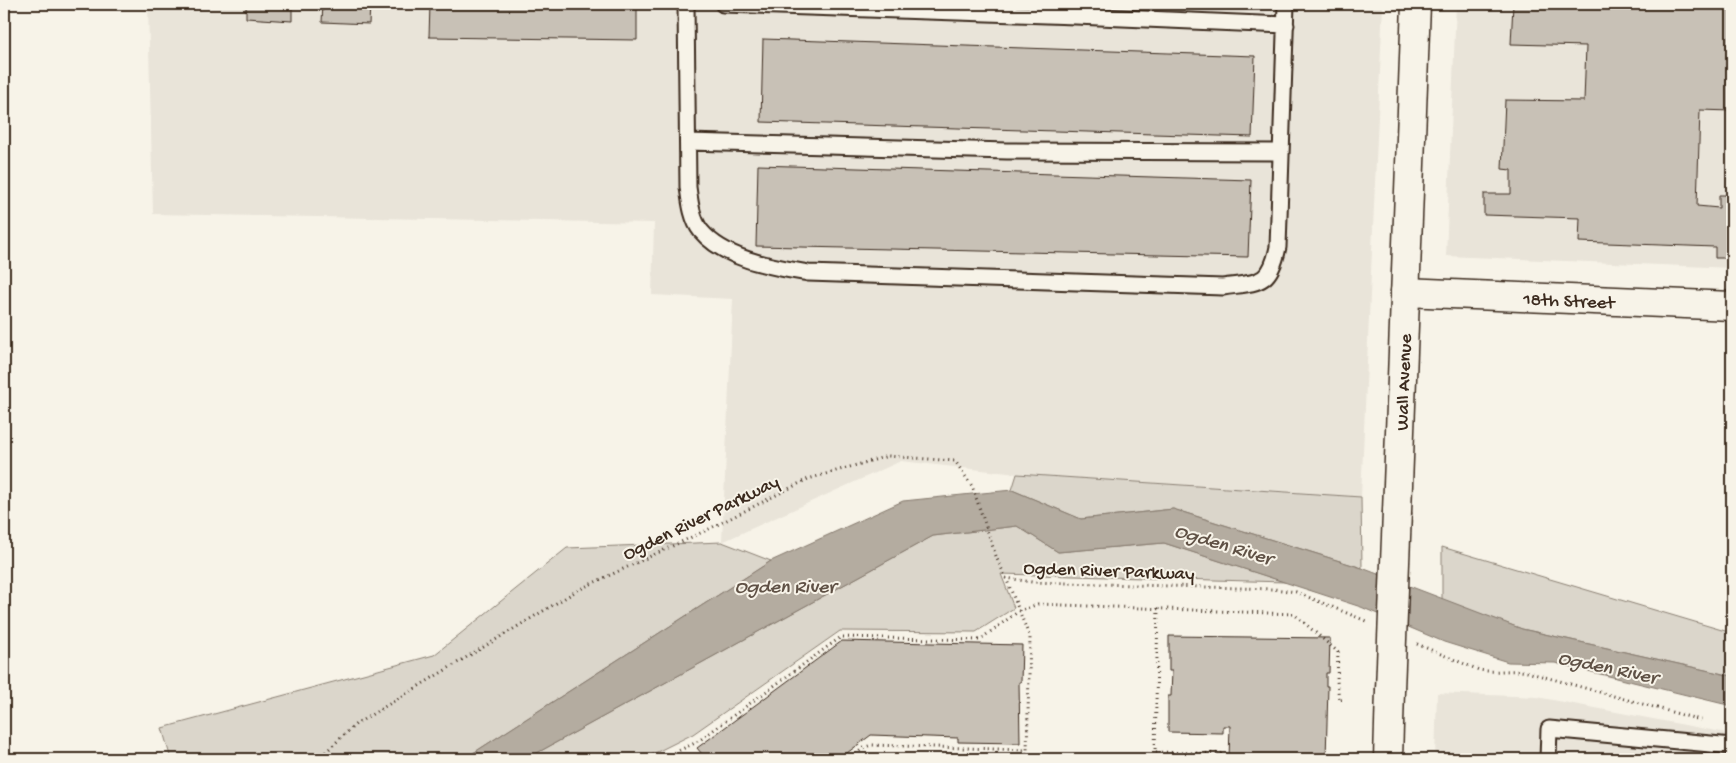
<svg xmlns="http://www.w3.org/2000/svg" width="1736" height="763" font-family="'Gochi Hand',sans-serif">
	<rect width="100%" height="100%" fill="#f7f3e8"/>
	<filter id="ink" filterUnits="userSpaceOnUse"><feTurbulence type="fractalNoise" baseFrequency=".02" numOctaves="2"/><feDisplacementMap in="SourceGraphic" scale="10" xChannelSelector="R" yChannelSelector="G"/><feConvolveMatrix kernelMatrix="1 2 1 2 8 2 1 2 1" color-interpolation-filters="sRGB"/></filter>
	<g filter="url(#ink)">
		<path fill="#e9e4d9" d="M148 4H1383L1361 497 1017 474 901 461 722 542 733 299 652 295 654 223 153 214Z
			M1456 4H1732V268L1446 256Z
			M1437 693 1537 697 1732 734V759H1435Z"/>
		<path fill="#dbd6cb" stroke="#8b8074" d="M1017 474 1361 497 1362 568 1173 509 1081 519 1012 490Z
			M1017 526 1058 552 1164 543 1285 582 1001 574 1014 608 976 632 840 631 693 734 643 759H526L933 536Z
			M722 542 771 561 464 759H171L162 728 434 655 567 548Z
			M1442 547 1732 633V676L1522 629 1442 600Z"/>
		<path fill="#b4aca0" stroke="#84786c" d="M1012 490 1081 519 1173 509 1362 568 1522 629 1732 676V706L1555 663 1508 662 1444 642 1361 607 1164 543 1058 552 1017 526 933 536 526 759H464L771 561 903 501Z"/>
		<path fill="#c8c1b6" stroke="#3b2a1e" d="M246 4H292V21L246 18Z
			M323 4H370L369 24 322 22Z
			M430 4H637V40L429 37Z
			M1513 4H1732V111L1700 110 1697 206 1719 208V195H1732V258H1715V247L1579 242 1580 218 1484 215V194H1511V170L1502 169 1505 100 1584 101 1586 46 1511 44Z
			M763 39 1255 56 1252 137 761 122Z
			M758 165 1251 180 1248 257 756 246Z
			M1169 636 1330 638 1329 673H1326V686H1328L1326 759H1229L1230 726H1223V733L1168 732V696H1171L1172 671H1169Z
			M842 641 1022 645 1021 682H1019L1020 743 958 742V738L871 735 839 759H706L697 748Z"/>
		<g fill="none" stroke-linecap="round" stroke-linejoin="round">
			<g stroke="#3b2a1e" stroke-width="19">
				<path id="service" d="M686 4 688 187C690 202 692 220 701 231 725 260 774 267 808 273L1223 287C1258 282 1270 286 1278 247L1286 4
					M723 4 1076 16 1286 25
					M688 142 1007 151 1281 152
					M1548 759 1549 729 1732 746"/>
			</g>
			<g stroke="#3b2a1e" stroke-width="31">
				<g id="minor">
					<path id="s1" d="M1405 292 1732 306"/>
				</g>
			</g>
			<g stroke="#3b2a1e" stroke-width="31">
				<g id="secondary">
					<path id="s2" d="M1397 512 1416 4"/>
					<path d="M1388 759 1390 690"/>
				</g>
			</g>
			<path stroke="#3b2a1e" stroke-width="3" stroke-dasharray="1 4" stroke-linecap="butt" d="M1158 608 1155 752 1227 754V759
				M1417 644 1479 670C1495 673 1511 669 1527 672L1704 721
				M318 759 356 724 578 590 709 529 808 479 888 456 955 461 972 486 997 559 1006 578 1032 582 1274 589 1296 592 1366 621
				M661 759 697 742 841 637 979 640 1019 611 1038 604 1294 614 1338 652 1337 681 1339 700 1344 699
				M853 759C858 752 863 747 872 745L1027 750 1030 638 1006 578
				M1027 759V750"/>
			<use href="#service" stroke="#f7f3e8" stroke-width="15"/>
			<use href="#minor" stroke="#f7f3e8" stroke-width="28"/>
			<use href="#secondary" stroke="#f7f3e8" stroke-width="28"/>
			<g stroke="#3b2a1e" stroke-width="31" stroke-linecap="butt">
				<path id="secondary-bridge" d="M1390 690 1397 512"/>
			</g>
			<use href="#secondary-bridge" stroke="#f7f3e8" stroke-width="28"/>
		</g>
	</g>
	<g text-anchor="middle" stroke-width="4" stroke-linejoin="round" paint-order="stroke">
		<g font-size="19" fill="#3b2a1e" stroke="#f7f3e8">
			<text dy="7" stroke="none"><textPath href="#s1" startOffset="164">18th Street</textPath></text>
			<text dy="7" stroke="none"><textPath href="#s2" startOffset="130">Wall Avenue</textPath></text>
			<text transform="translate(700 516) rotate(-26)" y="7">Ogden River Parkway</text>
			<text transform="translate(1109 569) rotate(2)" y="7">Ogden River Parkway</text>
		</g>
		<g font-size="20" font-style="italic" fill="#5f5145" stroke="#f7f3e8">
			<text transform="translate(1224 543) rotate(17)" y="7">Ogden River</text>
			<text x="785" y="592">Ogden River</text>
			<text transform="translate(1608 666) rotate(12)" y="7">Ogden River</text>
		</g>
	</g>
	<rect width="1736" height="763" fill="none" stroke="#f7f3e8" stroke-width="20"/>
	<rect x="10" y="10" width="1716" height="743" fill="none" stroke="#3b2a1e" stroke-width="2" filter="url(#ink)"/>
</svg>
